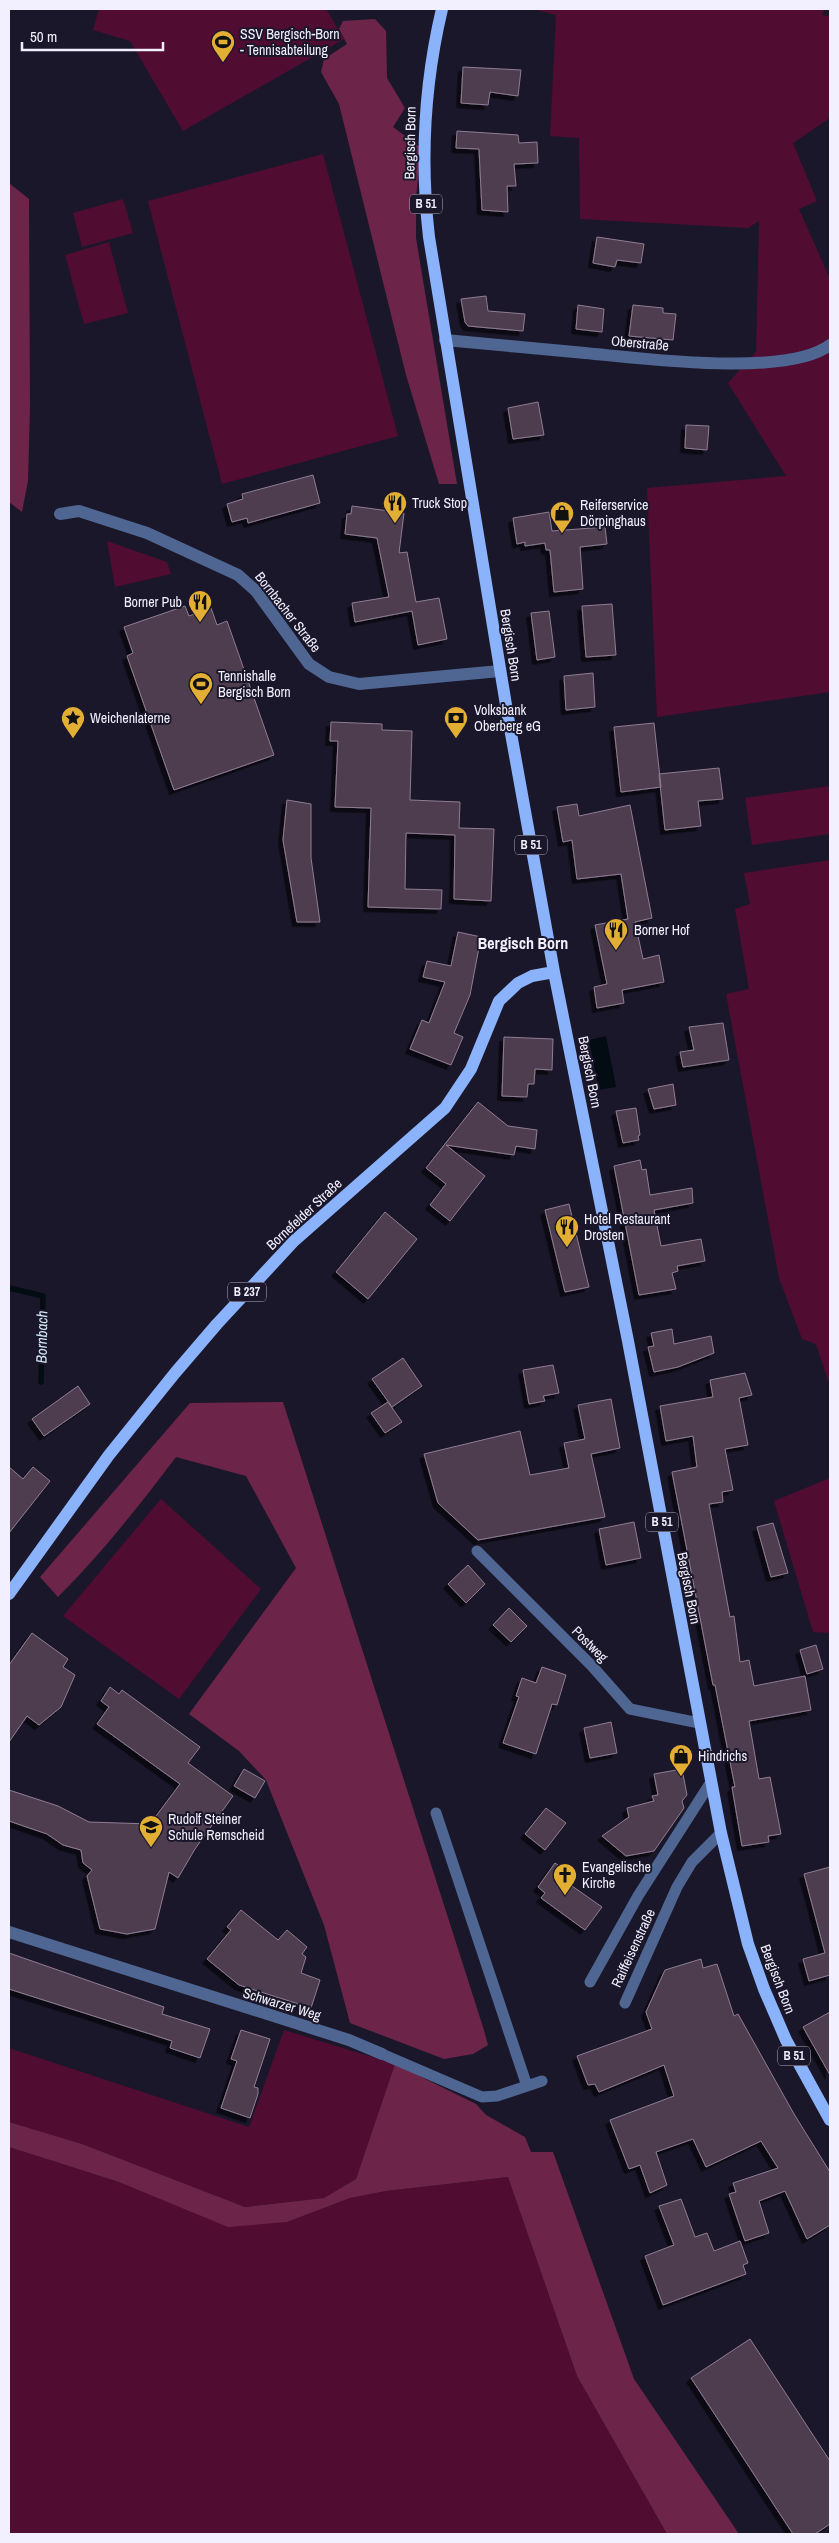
<svg xmlns="http://www.w3.org/2000/svg" width="839" height="2543" font-family="'Archivo Narrow',sans-serif">
	<defs>
		<filter id="shadow"><feDropShadow dx="-4.5" dy="4.5" stdDeviation="0" flood-color="#0009"/></filter>
	</defs>
	<rect width="100%" height="100%" fill="#1b172b"/>
	<path fill="#510c31" d="M99 9H326L344 39 183 131 130 41 93 30Z
		M533 9H825L822 15 830 16V118L793 143 817 201 799 209 830 279V692L657 717 647 488 786 476 728 383 756 352 759 221 748 228 580 219 579 138 550 136 556 15Z
		M323 154 398 436 222 484 148 201Z
		M123 199 133 233 82 247 73 213Z
		M109 242 128 313 84 324 65 255Z
		M107 541 167 562 171 574 115 587Z
		M830 786V834L752 845 745 798Z
		M830 860V1386L816 1344 802 1339 779 1278 726 994 749 989 735 909 750 904 744 873Z
		M830 1478V1633L813 1632 774 1501Z
		M161 1499 261 1589 179 1699 63 1616Z
		M284 2030 395 2064 356 2179 324 2198 245 2207 82 2144 9 2122V2048L249 2127Z
		M9 2147 119 2182 287 2222 350 2198 386 2191 508 2177 577 2376 667 2534H9Z"/>
	<path fill="#6c2548" d="M375 19 386 31 387 78 405 108 393 127 421 148 416 198V238L457 484H439L406 375 339 104 321 72 324 59 347 44 339 29 343 21Z
		M9 183 29 199 30 407 28 481 22 512 9 502Z
		M283 1402 483 2027 488 2045 473 2054 444 2059 350 2023 324 1925 266 1780 239 1751 189 1714 296 1568 246 1476 176 1457C139 1506 102 1553 58 1597L40 1577 190 1403Z
		M395 2064 476 2104 486 2115 525 2137 531 2152H553L634 2379 739 2534H667L577 2376 508 2177 386 2191 350 2198 287 2222 228 2227 119 2182 9 2147V2122L82 2144 245 2207 324 2198 356 2179Z"/>
	<path fill="#030c12" d="M606 1036 616 1087 599 1090 589 1040Z"/>
	<g fill="none" stroke-linecap="round" stroke-linejoin="round">
		<path stroke="#030c12" stroke-width="5.5" d="M9 1288 43 1296 41 1382"/>
	</g>
	<path fill="#4d3c4f" stroke="#907d93" filter="url(#shadow)" d="M463 67 521 70 518 96 490 92 488 105 461 103Z
		M457 131 518 135 519 143 537 142 538 163 514 164 516 186H507L508 212 482 210 479 149 456 148Z
		M597 237 644 244 641 263 617 260 615 267 593 263Z
		M486 296 488 311 525 314 523 331 468 326 465 322 461 299Z
		M578 305 604 309 602 332 576 329Z
		M633 305 663 308V313L676 314 673 340 629 336Z
		M538 402 544 435 513 439 508 408Z
		M686 425 709 426 707 450 685 448Z
		M313 475 320 503 248 523 247 518 232 522 227 504 243 499 242 494Z
		M352 506 404 513 399 553 407 552 416 602 439 598 447 639 418 645 412 611 355 622 352 603 389 597 377 538 345 534 347 514H351Z
		M549 512 552 531 605 527 607 544 580 547 583 589 554 592 550 550H546L545 543 525 546V542L517 544 513 518Z
		M612 604 616 655 586 657 582 606Z
		M185 606 189 616 211 608 217 625 227 621 274 755 174 790 127 656 133 653 124 627Z
		M549 611 555 657 537 660 531 613Z
		M593 673 595 707 566 710 564 676Z
		M331 722 382 724V730L412 731 410 800 460 802 459 828 494 829 491 901 454 899 455 835 406 833 405 889 442 890 441 909 368 907 371 808 335 807 338 741H330Z
		M654 723 661 787 621 792 614 727Z
		M719 768 723 799 698 801 701 826 665 830 659 774Z
		M287 800 311 804V858L320 922H297L283 840Z
		M577 804 579 816 630 805 652 918 635 922 643 959 659 955 664 982 622 990 624 1003 597 1008 594 987 607 984 595 925 628 919 621 874 577 879 572 840 563 842 557 807Z
		M458 932 481 937 470 995 454 1033 463 1037 451 1065 410 1049 422 1020 429 1023 445 982 423 977 427 961 451 966Z
		M723 1023 729 1060 683 1067 680 1052 694 1050 689 1027Z
		M504 1037 553 1039 552 1070 535 1069 534 1084H528L527 1097 502 1096Z
		M673 1084 676 1105 654 1109 648 1089Z
		M478 1102 508 1126 537 1130 535 1149 516 1146 514 1155 446 1145 485 1176 450 1221 430 1205 446 1184 426 1168Z
		M636 1108 640 1135 638 1136 639 1140 623 1143 616 1111Z
		M640 1160 642 1170 646 1169 650 1195 692 1188 693 1203 654 1210 661 1246 701 1239 705 1261 677 1266 678 1271 672 1273 676 1289 639 1295 614 1166Z
		M569 1204 589 1287 565 1292 545 1210Z
		M385 1212 417 1239 368 1299 336 1272Z
		M672 1329 674 1344 711 1336 714 1353 678 1367 654 1372 648 1347 654 1346 651 1333Z
		M403 1358 422 1386 392 1407 372 1379Z
		M553 1365 559 1393 543 1396 545 1401 529 1404 523 1370Z
		M745 1373 752 1395 739 1398 748 1445 725 1449 733 1490 722 1492 723 1502 709 1504 730 1617 734 1616 740 1662 749 1660 754 1686 805 1676 811 1710 749 1721 759 1779 770 1777 781 1834 768 1836 769 1842 742 1846 732 1787H735L715 1685H713L672 1472 697 1467 693 1436 666 1441 660 1406 713 1397 710 1380Z
		M78 1386 90 1404 44 1436 32 1419Z
		M611 1399 620 1448 591 1454 605 1517 478 1540 438 1503 424 1454 520 1431 530 1475 569 1468 564 1443 585 1439 578 1405Z
		M388 1402 402 1422 385 1433 371 1413Z
		M9 1467 23 1479 33 1467 50 1481 9 1533Z
		M634 1522 641 1558 606 1565 599 1529Z
		M773 1523 788 1573 771 1577 757 1527Z
		M468 1565 485 1584 466 1603 448 1584Z
		M509 1608 527 1626 511 1642 493 1625Z
		M32 1633 68 1659 63 1667 75 1675 61 1707 39 1725 27 1716 9 1742V1665Z
		M816 1645 823 1669 807 1674 800 1650Z
		M542 1667 566 1675 557 1705 552 1704 536 1754 503 1743 519 1697 516 1696 522 1678 536 1683Z
		M110 1687 119 1694 122 1690 200 1747 188 1763 233 1796 195 1849 178 1878 169 1872 155 1929 127 1934 100 1929 87 1876 92 1870 83 1863 81 1850 63 1845 47 1834 9 1821V1790L58 1806 89 1822 150 1824 180 1784 97 1724 109 1707 101 1701Z
		M611 1722 617 1753 590 1758 584 1728Z
		M244 1769 265 1781 255 1798 234 1786Z
		M682 1769 687 1795 682 1801 684 1808 654 1851 626 1856 602 1836 629 1817 627 1808 654 1801 652 1796 658 1795 654 1774Z
		M546 1808 566 1823 545 1850 525 1834Z
		M555 1863 567 1871 562 1879 602 1907 585 1930 541 1898 545 1893 538 1887Z
		M830 1867V1975L809 1981 803 1959 825 1953 804 1874Z
		M241 1910 278 1940 287 1930 307 1947 302 1954 306 1957 301 1973 320 1980 311 2008 239 1985 207 1959 231 1930 227 1927Z
		M9 1953 164 2007 162 2014 210 2029 200 2058 170 2048 172 2041 9 1989Z
		M701 1959 703 1968 717 1964 734 2016 738 2014 794 2114 830 2172V2225L807 2239 785 2191 759 2201 769 2233 745 2241 729 2194 736 2192 733 2183 778 2168 761 2141 706 2167 693 2139 656 2152 667 2185 650 2193 640 2165 629 2169 610 2120 674 2096 664 2065 599 2092 595 2084 588 2085 577 2056 652 2029 646 2012 665 1970Z
		M830 2012V2075L803 2027Z
		M241 2030 270 2039 254 2087 258 2088V2094L250 2118 221 2108 237 2061 231 2059Z
		M681 2199 695 2237 707 2233 714 2251 740 2241 748 2263 743 2265 746 2274 663 2305 645 2256 674 2245 659 2206Z
		M750 2339 830 2461V2524L815 2534H793L691 2378Z"/>
	<g fill="none" stroke-linecap="round" stroke-linejoin="round">
		<path stroke="#4e6691" stroke-width="11" d="M477 1551 592 1666 630 1709 699 1723
			M436 1813 527 2086
			M590 1982 638 1896 711 1782
			M625 2003 677 1887 692 1862 721 1833
			M382 2054 482 2097 497 2096 542 2081"/>
		<path stroke="#4e6691" stroke-width="12" d="M445 340C492 344 538 349 585 353 641 358 786 378 830 345
			M60 514 79 511 147 533 238 575 256 591 309 664 329 677 359 684 500 671
			M9 1932 349 2040 382 2054"/>
		<path stroke="#8bb3fc" stroke-width="12" d="M442 9C424 85 420 159 429 237L508 717 554 972 628 1341 721 1833 748 1944 764 1989 786 2040 830 2120
			M9 1594 109 1455 175 1373 217 1324 294 1241 445 1108 471 1069 499 1001 518 983 532 976 554 972"/>
	</g>
	<defs>
		<g id="stadium-pin" transform="scale(1.25)"><path d="M0 17L-7.5 6A9.5 9.5 0 1 1 7.5 6Z" fill="#e3ae34" stroke="#1b172b"/><path d="M0-5a6.5 5 0 1 0 0 10a6.5 5 0 1 0 0-10ZM-3.5-1.8h7v3.6h-7Z" fill="#111"/></g>
		<g id="restaurant-pin" transform="scale(1.25)"><path d="M0 17L-7.5 6A9.5 9.5 0 1 1 7.5 6Z" fill="#e3ae34" stroke="#1b172b"/><path d="M-5-6h1v4h1v-4h1v4h1v-4h1v5L-1.5 .5V6h-2V.5L-5-1ZM5-6V6H3V1.5H1.5Q1.5-4 5-6Z" fill="#111"/></g>
		<g id="shop-pin" transform="scale(1.25)"><path d="M0 17L-7.5 6A9.5 9.5 0 1 1 7.5 6Z" fill="#e3ae34" stroke="#1b172b"/><path d="M-5-2.5h2.3a2.7 3.5 0 0 1 5.4 0H5L5.5 6h-11ZM-1.5-2.5h3a1.5 2.3 0 0 0-3 0Z" fill="#111"/></g>
		<g id="sight-pin" transform="scale(1.25)"><path d="M0 17L-7.5 6A9.5 9.5 0 1 1 7.5 6Z" fill="#e3ae34" stroke="#1b172b"/><path d="M0-6L1.8-2.2L6-1.7L2.9 1.2L3.7 5.4L0 3.3L-3.7 5.4L-2.9 1.2L-6-1.7L-1.8-2.2Z" fill="#111"/></g>
		<g id="bank-pin" transform="scale(1.25)"><path d="M0 17L-7.5 6A9.5 9.5 0 1 1 7.5 6Z" fill="#e3ae34" stroke="#1b172b"/><path d="M-6-4H6V4H-6ZM0-2.3a2.3 2.3 0 1 0 0 4.6a2.3 2.3 0 1 0 0-4.6Z" fill="#111"/></g>
		<g id="school-pin" transform="scale(1.25)"><path d="M0 17L-7.5 6A9.5 9.5 0 1 1 7.5 6Z" fill="#e3ae34" stroke="#1b172b"/><path d="M0-5L7-2L0 1L-7-2ZM-4 1L0 2.5L4 1V4Q0 6-4 4Z" fill="#111"/></g>
		<g id="church-pin" transform="scale(1.25)"><path d="M0 17L-7.5 6A9.5 9.5 0 1 1 7.5 6Z" fill="#e3ae34" stroke="#1b172b"/><path d="M-1.2-6h2.4v3.5h3.3v2.4h-3.3V6h-2.4V-.1h-3.3v-2.4h3.3Z" fill="#111"/></g>
	</defs>
	<g fill-rule="evenodd">
		<use href="#stadium-pin" x="223" y="42"/>
		<use href="#restaurant-pin" x="395" y="503"/>
		<use href="#shop-pin" x="562" y="513"/>
		<use href="#restaurant-pin" x="200" y="602"/>
		<use href="#stadium-pin" x="201" y="684"/>
		<use href="#sight-pin" x="73" y="718"/>
		<use href="#bank-pin" x="456" y="718"/>
		<use href="#restaurant-pin" x="616" y="930"/>
		<use href="#restaurant-pin" x="567" y="1227"/>
		<use href="#shop-pin" x="681" y="1756"/>
		<use href="#school-pin" x="151" y="1827"/>
		<use href="#church-pin" x="565" y="1875"/>
	</g>
	<g text-anchor="middle" stroke-width="4" stroke-linejoin="round" paint-order="stroke">
		<g fill="#1b172b" stroke="#b2afbf" stroke-width="1">
			<rect x="410" y="194.5" width="32" height="19" rx="4"/>
			<rect x="515" y="835.5" width="32" height="19" rx="4"/>
			<rect x="228" y="1282.5" width="38" height="19" rx="4"/>
			<rect x="646" y="1512.5" width="32" height="19" rx="4"/>
			<rect x="778" y="2046.5" width="32" height="19" rx="4"/>
		</g>
		<g font-size="12" font-weight="bold" fill="#f2f0fe">
			<text x="426" y="208">B 51</text>
			<text x="531" y="849">B 51</text>
			<text x="247" y="1296">B 237</text>
			<text x="662" y="1526">B 51</text>
			<text x="794" y="2060">B 51</text>
		</g>
		<g font-size="14" fill="#f2f0fe" stroke="#1b172b" text-anchor="start">
			<text x="240" y="39">SSV Bergisch-Born<tspan x="240" dy="16">- Tennisabteilung</tspan></text>
			<text x="412" y="508">Truck Stop</text>
			<text x="580" y="510">Reiferservice<tspan x="580" dy="16">Dörpinghaus</tspan></text>
			<text x="182" y="607" text-anchor="end">Borner Pub</text>
			<text x="218" y="681">Tennishalle<tspan x="218" dy="16">Bergisch Born</tspan></text>
			<text x="474" y="715">Volksbank<tspan x="474" dy="16">Oberberg eG</tspan></text>
			<text x="90" y="723">Weichenlaterne</text>
			<text x="634" y="935">Borner Hof</text>
			<text x="584" y="1224">Hotel Restaurant<tspan x="584" dy="16">Drosten</tspan></text>
			<text x="698" y="1761">Hindrichs</text>
			<text x="168" y="1824">Rudolf Steiner<tspan x="168" dy="16">Schule Remscheid</tspan></text>
			<text x="582" y="1872">Evangelische<tspan x="582" dy="16">Kirche</tspan></text>
		</g>
		<g font-size="14" fill="#f2f0fe" stroke="#1b172b">
			<text transform="translate(410 143) rotate(-89)" y="5">Bergisch Born</text>
			<text transform="translate(640 343) rotate(5)" y="5">Oberstraße</text>
			<text transform="translate(288 612) rotate(52)" y="5">Bornbacher Straße</text>
			<text transform="translate(511 645) rotate(81)" y="5">Bergisch Born</text>
			<text transform="translate(590 1072) rotate(79)" y="5">Bergisch Born</text>
			<text transform="translate(304 1214) rotate(-43)" y="5">Bornefelder Straße</text>
			<text transform="translate(689 1588) rotate(79)" y="5">Bergisch Born</text>
			<text transform="translate(590 1644) rotate(45)" y="5">Postweg</text>
			<text transform="translate(633 1948) rotate(-65)" y="5">Raiffeisenstraße</text>
			<text transform="translate(778 1979) rotate(69)" y="5">Bergisch Born</text>
			<text transform="translate(282 2004) rotate(17)" y="5">Schwarzer Weg</text>
		</g>
		<g font-size="15" font-style="italic" fill="#d2e7f3" stroke="#1b172b">
			<text transform="translate(42 1337) rotate(-89)" y="5">Bornbach</text>
		</g>
		<g font-size="16" font-weight="bold" fill="#f2f0fe" stroke="#1b172b">
			<text x="523" y="949">Bergisch Born</text>
		</g>
	</g>
	<rect width="839" height="2543" fill="none" stroke="#f2f0fe" stroke-width="20"/>
	<path d="M22 42v8h141v-8" fill="none" stroke="#f2f0fe" stroke-width="2.5"/>
	<text x="30" y="42" font-size="15" fill="#f2f0fe" stroke="#1b172b" stroke-width="4" paint-order="stroke">50 m</text>
</svg>
